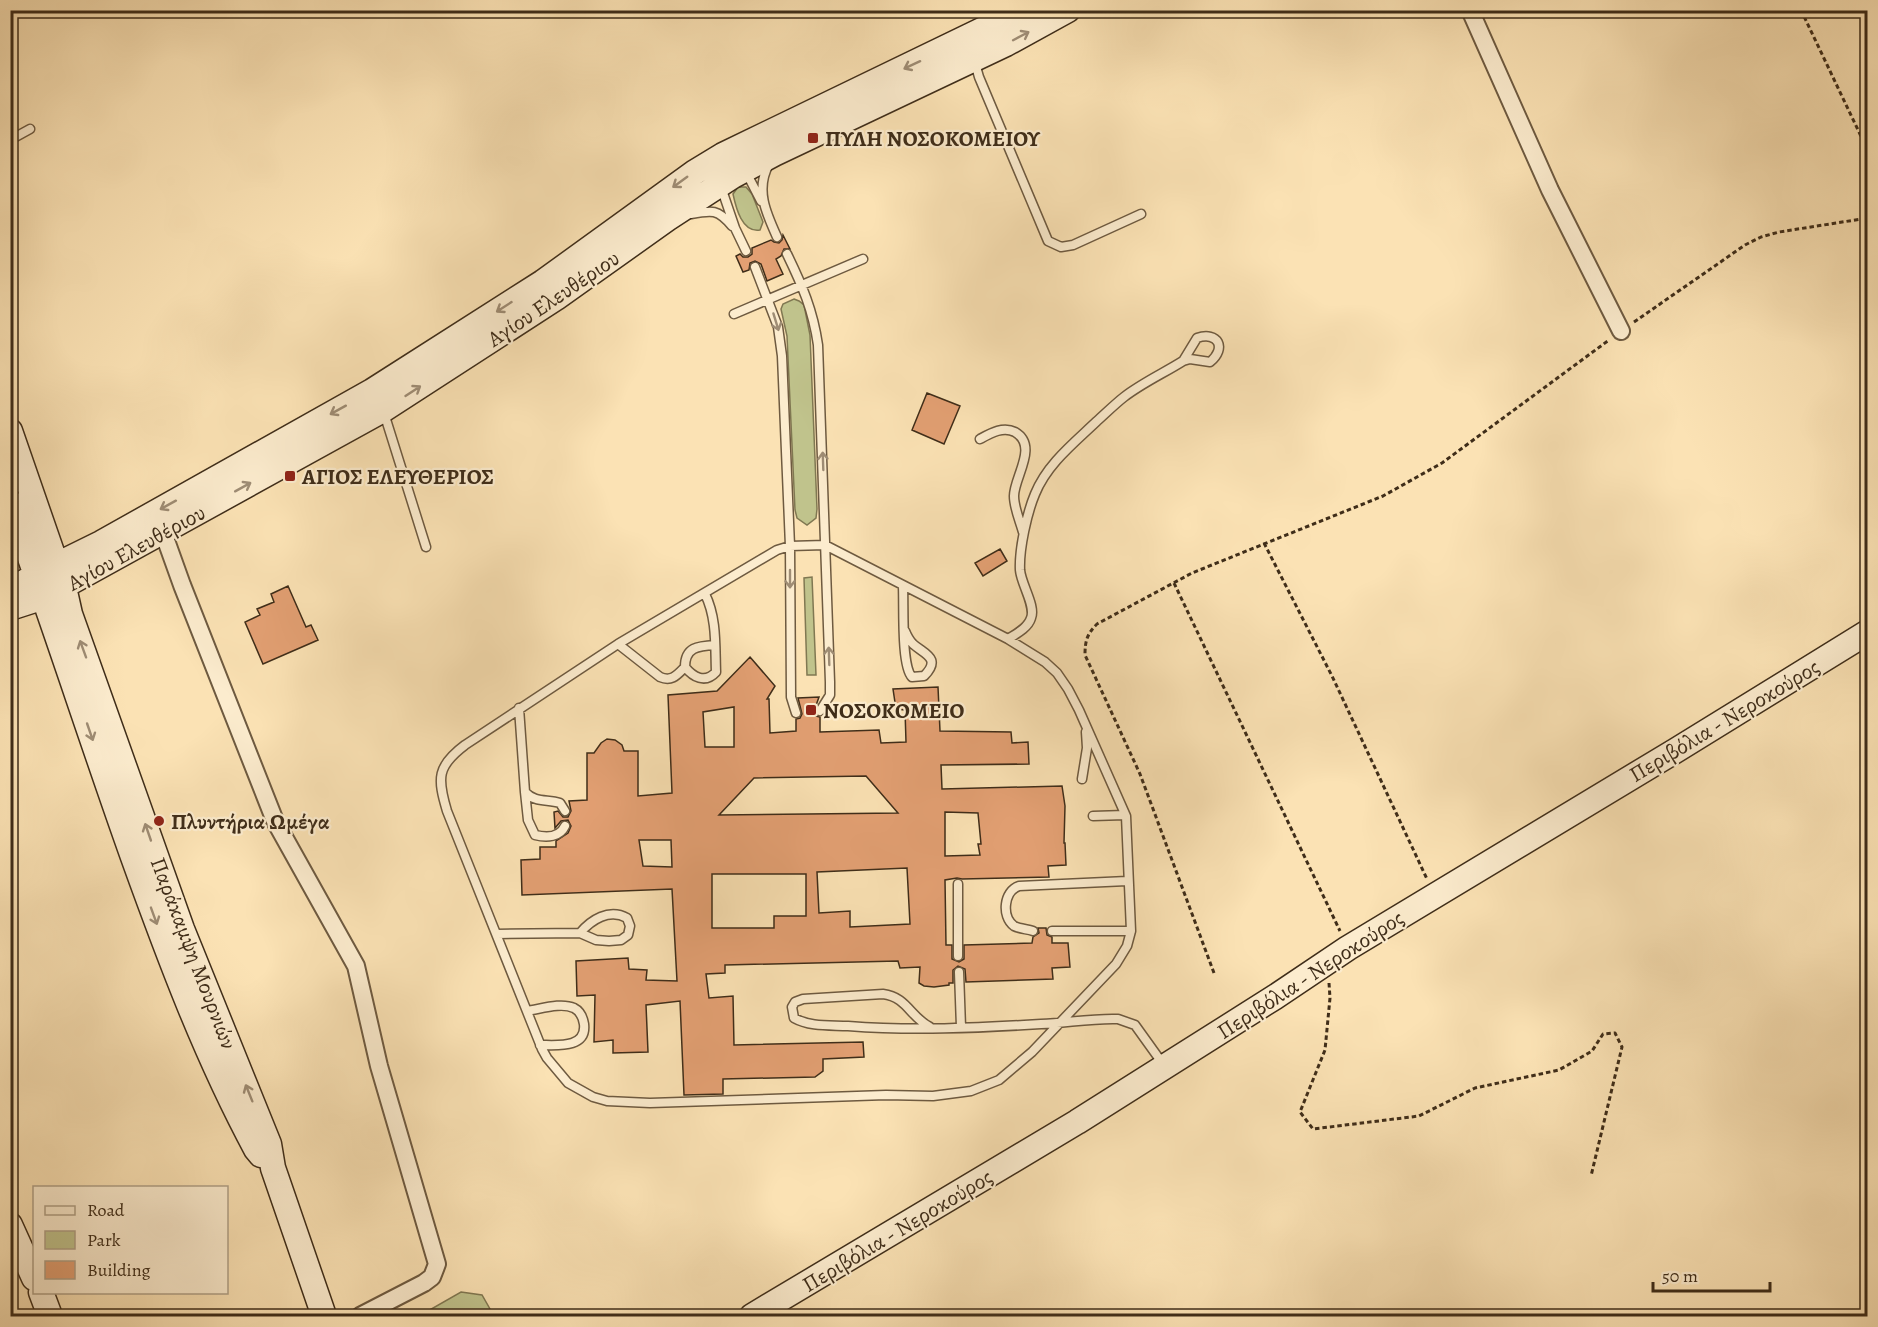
<svg xmlns="http://www.w3.org/2000/svg" width="1878" height="1327" font-family="Alegreya,serif">
	<rect width="100%" height="100%" fill="#fbe2b4"/>
	<filter id="stains"><feTurbulence type="fractalNoise" baseFrequency=".00333" numOctaves="4"/><feColorMatrix values="0 0 0 0 .2 0 0 0 0 .09 0 0 0 0 .02 0 0 0 .5 -.17"/></filter>
	<radialGradient id="worn" r=".72"><stop offset=".6" stop-color="#630" stop-opacity="0"/><stop offset="1" stop-color="#630" stop-opacity=".3"/></radialGradient>
	<path fill="#c0c38c" stroke="#807852" stroke-width="1.5" d="M738 187H746L752 194 763 222 760 230C742 233 736 208 733 194Z
		M794 299 799 301 804 305 810 335 817 509 816 518 807 525 797 518 795 510 787 336 781 309 783 304Z
		M812 577 816 675H807L804 578Z
		M461 1292 482 1295 494 1316H419Z"/>
	<path fill="#e3a073" stroke="#3f2d19" stroke-width="1.5" fill-rule="evenodd" d="M783 235 790 249H784L781 256 776 259 783 274 767 281 761 264 755 261 750 263 749 270 743 272 736 256 740 254 743 257H748L752 254V248L771 240 774 242 779 243 782 240Z
		M927 393 960 406 944 444 912 430Z
		M1000 549 1007 561 983 576 975 563Z
		M288 586 306 627 311 625 318 640 263 664 245 622 260 615 257 609 274 602 271 594Z
		M750 657 775 686 767 699H769L770 733 796 731V719L800 718 802 714 798 698 819 697 814 711 816 716 820 717V732L879 730 881 743 906 742 905 710 896 709 893 689 938 687 940 731 1011 732 1012 743 1028 742 1029 764 941 765 942 789 1062 786 1065 806 1064 843H1065L1066 865 1048 866 1049 877 962 879 957 878 945 880 946 945H952V959L959 962 964 959V945L1032 943 1033 937 1039 933 1038 928H1046L1047 935 1052 937V943H1068L1070 967 1052 968 1053 979 966 982 965 969 958 966 953 970V983H949V985L934 987 924 986 919 983 920 967 900 968 898 961 725 965V973L706 974 709 998 733 996 734 1045 863 1042 864 1057 823 1059V1071L815 1077 723 1079V1094L684 1095 680 1001 646 1005 648 1052 613 1053V1040L594 1042 595 995 577 996 576 961 628 958 629 969 647 970 646 980 677 981 672 889 522 895 521 860 540 859V847H556V841L568 833 571 826 568 820 561 821 555 828 554 812 558 811 563 817H568L571 811 569 801 587 800V753H594L601 743 607 739 615 740 622 745 624 751H638V796L672 793 668 695 717 691ZM734 707V747H705L703 712ZM866 776 898 813 719 815 754 778ZM945 812 978 813 981 844H978L980 855 945 856ZM639 840H671L672 867 643 866ZM907 868 910 924 850 927V911L819 913 817 872ZM712 874H806V916H774V928H712Z"/>
	<g fill="none" stroke-linecap="round" stroke-linejoin="round">
		<g stroke="#6e5a40" stroke-width="11">
			<path id="lane" d="M975 63 979 77 1048 241 1061 247 1073 245 1141 214
				M10 140 30 129
				M769 164C755 189 766 213 777 237
				M746 172 761 201
				M721 187 735 228 746 251
				M691 214C712 210 718 209 732 226
				M787 254C802 285 813 310 818 345L830 682V695L820 711
				M755 267 778 327 782 356 790 546 791 697 796 713
				M734 314 863 259
				M384 413 426 547
				M980 439C991 433 1003 426 1015 432 1039 446 1014 477 1014 496 1014 508 1020 521 1023 532
				M825 545 1008 639 1045 662 1057 673 1068 689 1079 710 1126 816 1131 931 1127 946 1116 964 1032 1052 999 1080 971 1091 933 1096 886 1095 650 1103 607 1101 593 1097 568 1083 547 1058 542 1049 447 811C437 778 437 766 465 745L618 644 777 550 790 546Z
				M903 587C904 605 901 666 912 677L924 676C942 658 924 654 913 644 909 640 907 636 905 631
				M705 594C717 618 715 646 716 672 705 684 693 677 685 667 685 647 698 646 715 645
				M1008 639C1016 634 1028 628 1031 618 1036 606 1021 584 1020 570 1019 549 1027 513 1035 494 1047 464 1074 443 1097 421 1106 413 1115 404 1124 397 1142 383 1164 373 1183 361L1190 359 1210 362C1227 348 1218 331 1197 338L1183 361
				M618 644 660 677C672 682 677 675 685 667
				M519 708 525 792
				M1082 779 1087 748 1086 732
				M565 811 560 803C547 799 535 803 525 792L528 820 535 835C547 838 560 837 565 826
				M1093 816 1125 815
				M1033 931C1027 929 1020 929 1014 926 1001 916 1004 891 1019 886L1127 881
				M1052 931H1131
				M497 934 580 933 596 940 609 941 621 940 628 935 630 926 627 918C609 908 591 920 580 933
				M958 956V884
				M959 972 961 1027
				M527 1011C541 1009 561 1002 574 1008 580 1011 583 1018 584 1024 587 1049 556 1045 540 1045
				M930 1027C910 1017 907 997 883 994L803 999 795 1002 792 1007 794 1018C810 1027 830 1025 848 1026 912 1031 977 1028 1041 1024 1067 1023 1092 1018 1118 1019L1135 1025 1163 1064"/>
		</g>
		<g stroke="#6e5a40" stroke-width="20">
			<path id="street" d="M1470 10 1550 190 1621 331
				M163 532 182 585 275 821 356 966 379 1066 437 1264 432 1277 424 1283 360 1316"/>
		</g>
		<g stroke="#3f2d19" stroke-width="27">
			<path id="secondary" d="M10 431 64 587 70 614 182 929 269 1144 273 1168 324 1316
				M10 502C53 620 91 739 133 857 169 957 206 1056 256 1149L261 1155
				M10 593 14 588 36 575 101 543 372 391 543 282 695 172 723 155 1023 10
				M10 608 44 597 383 410 556 298 667 219 733 176 774 154 1006 44 1068 10
				M10 1225 34 1278
				M41 1292 50 1316
				M752 1316 1077 1122 1275 997 1348 948 1675 751 1868 632"/>
		</g>
		<path stroke="#3f2d19" stroke-width="3" stroke-dasharray="4.5 3" stroke-linecap="butt" d="M1801 10 1868 151
			M1634 322 1745 245 1761 237 1779 232 1868 218
			M1264 543 1332 676 1427 879
			M1174 583 1340 931
			M1214 973 1140 774 1085 655C1085 641 1087 634 1097 624L1192 573 1383 496 1442 463 1609 340
			M1329 983 1330 998 1325 1050 1300 1112 1313 1129 1419 1116 1475 1088 1559 1070 1592 1051 1603 1034 1615 1033 1622 1047 1591 1176"/>
		<use href="#lane" stroke="#fcecce" stroke-width="8"/>
		<use href="#street" stroke="#fcecce" stroke-width="16"/>
		<use href="#secondary" stroke="#fcecce" stroke-width="24"/>
	</g>
	<defs><path id="oneway-shaft" d="M-6 0H5M1.5-3L5.5 0L1.5 3" fill="none" stroke-width="1.6" stroke-linecap="round" stroke-linejoin="round" transform="scale(1.5)"/></defs>
	<g stroke="#9e8c74">
		<use href="#oneway-shaft" transform="translate(1021 36) rotate(-28)"/>
		<use href="#oneway-shaft" transform="translate(912 65) rotate(155)"/>
		<use href="#oneway-shaft" transform="translate(680 182) rotate(144)"/>
		<use href="#oneway-shaft" transform="translate(504 307) rotate(147)"/>
		<use href="#oneway-shaft" transform="translate(776 322) rotate(73)"/>
		<use href="#oneway-shaft" transform="translate(413 391) rotate(-33)"/>
		<use href="#oneway-shaft" transform="translate(338 410) rotate(151)"/>
		<use href="#oneway-shaft" transform="translate(823 461) rotate(-92)"/>
		<use href="#oneway-shaft" transform="translate(243 487) rotate(-29)"/>
		<use href="#oneway-shaft" transform="translate(168 505) rotate(151)"/>
		<use href="#oneway-shaft" transform="translate(790 579) rotate(90)"/>
		<use href="#oneway-shaft" transform="translate(83 649) rotate(-110)"/>
		<use href="#oneway-shaft" transform="translate(829 656) rotate(-92)"/>
		<use href="#oneway-shaft" transform="translate(90 732) rotate(71)"/>
		<use href="#oneway-shaft" transform="translate(148 832) rotate(-109)"/>
		<use href="#oneway-shaft" transform="translate(154 916) rotate(70)"/>
		<use href="#oneway-shaft" transform="translate(249 1093) rotate(-112)"/>
	</g>
	<g fill="#8f2418" stroke="#fcecce" stroke-width="2">
		<rect x="807" y="132" width="12" height="12" rx="3"/>
		<rect x="284" y="470" width="12" height="12" rx="3"/>
		<rect x="805" y="704" width="12" height="12" rx="3"/>
		<circle cx="159" cy="821" r="6"/>
	</g>
	<g text-anchor="middle" stroke-width="4.5" stroke-linejoin="round" paint-order="stroke">
		<g font-size="22" font-weight="bold" fill="#3f2d19" stroke="#fcecce" text-anchor="start">
			<text x="825" y="146">ΠΥΛΗ ΝΟΣΟΚΟΜΕΙΟΥ</text>
			<text x="302" y="484">ΑΓΙΟΣ ΕΛΕΥΘΕΡΙΟΣ</text>
			<text x="823" y="718">ΝΟΣΟΚΟΜΕΙΟ</text>
			<text x="171" y="829">Πλυντήρια Ωμέγα</text>
		</g>
		<g font-size="22" fill="#3f2d19" stroke="#fcecce">
			<text transform="translate(553 298) rotate(-34)" y="8">Αγίου Ελευθέριου</text>
			<text transform="translate(136 547) rotate(-29)" y="8">Αγίου Ελευθέριου</text>
			<text transform="translate(1724 720) rotate(-31)" y="8">Περιβόλια - Νεροκούρος</text>
			<text transform="translate(194 953) rotate(69)" y="8">Παράκαμψη Μουρνιών</text>
			<text transform="translate(1310 974) rotate(-33)" y="8">Περιβόλια - Νεροκούρος</text>
			<text transform="translate(897 1230) rotate(-31)" y="8">Περιβόλια - Νεροκούρος</text>
		</g>
	</g>
	<rect width="1878" height="1327" fill="none" stroke="#fbe2b4" stroke-width="36"/>
	<rect x="12" y="12" width="1854" height="1303" fill="none" stroke="#3f2d19" stroke-width="3"/>
	<rect x="18" y="18" width="1842" height="1291" fill="none" stroke="#3f2d19" stroke-width="1.5"/>
	<rect x="33" y="1186" width="195" height="108" fill="#fcecce" stroke="#b0a086" stroke-width="1.5"/>
	<rect x="45" y="1206" width="30" height="9" fill="#fcecce" stroke="#b0a086" stroke-width="1.5"/>
	<text x="87" y="1216" font-size="18" fill="#3f2d19">Road</text>
	<rect x="45" y="1231" width="30" height="18" fill="#c0c38c" stroke="#b0a086" stroke-width="1.5"/>
	<text x="87" y="1246" font-size="18" fill="#3f2d19">Park</text>
	<rect x="45" y="1261" width="30" height="18" fill="#e3a073" stroke="#b0a086" stroke-width="1.5"/>
	<text x="87" y="1276" font-size="18" fill="#3f2d19">Building</text>
	<path d="M1653 1282v9h117v-9" fill="none" stroke="#3f2d19" stroke-width="3"/>
	<text x="1662" y="1282" font-size="18" fill="#3f2d19" stroke="#fcecce" stroke-width="4.5" paint-order="stroke">50 m</text>
	<rect width="100%" height="100%" filter="url(#stains)"/>
	<rect width="100%" height="100%" fill="url(#worn)"/>
</svg>
